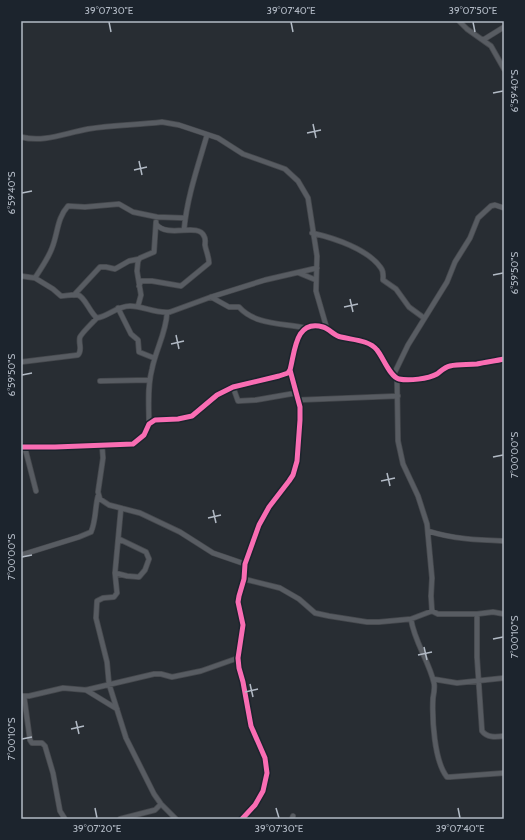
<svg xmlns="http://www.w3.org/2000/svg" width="525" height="840" font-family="Cabin,sans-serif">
	<rect width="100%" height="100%" fill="#282d33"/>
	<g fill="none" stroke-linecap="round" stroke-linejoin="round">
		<g stroke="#46494e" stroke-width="6">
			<path id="street" d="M459 21 467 29 491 46 504 69
				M483 40 504 27
				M21 137C44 143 65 133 88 129 112 125 137 125 162 122L179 125 218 138 243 154 285 169 298 181 308 198 317 256 316 291 327 329
				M184 230C187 197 198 166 207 135
				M312 233C334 238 368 249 381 268 384 272 383 276 383 280L396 289 409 307 424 318
				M299 273 316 280
				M21 276 35 278 53 289 61 296C66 296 73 294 78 295 85 297 90 313 97 318 109 316 117 306 130 306 143 306 157 314 170 312L211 297 265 280 317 268
				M35 278C41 268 48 259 52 248 58 233 57 218 68 206L85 207 119 204 133 212 157 217 185 218
				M139 286 141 281H152L181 286 209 263C209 257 206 251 205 245 205 242 206 239 204 236 198 222 168 239 156 224
				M74 295 100 267H106L115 269 129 261 139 259
				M211 297 229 307H239C255 325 282 323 305 328
				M138 306 141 295 137 271 138 261 140 258 154 252 156 222
				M118 308 131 334 138 340 139 352 154 358
				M21 362 78 355C83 350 78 343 80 337 82 333 93 322 97 318
				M393 376 408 345 447 282 455 262 470 238 478 218 491 206 495 205 504 208
				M397 379 398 441 403 464 418 496 427 524 432 578 431 596 432 611 438 614H477L493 612 504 614
				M100 381 149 380
				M233 387 238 401 256 400 296 393
				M298 400 398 396
				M149 424C149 406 147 387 152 369 156 349 166 333 167 313
				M102 445 103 458 98 492 100 499 109 505 140 513 180 532 213 553 245 564
				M21 447H55L133 444 144 435 149 424 155 420 178 419 192 416 217 395 233 387 279 376 288 373 290 370C295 352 295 319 323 327 330 329 334 336 341 337 353 340 369 340 377 350 383 357 390 377 399 379 409 381 428 379 437 374 441 371 445 367 450 366 459 364 468 365 477 364 486 362 495 361 504 359
				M25 448 36 491
				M121 508 115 573 117 593 114 597 103 598 97 601 96 618 107 662 109 684 126 738 154 794 161 804 176 819
				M428 531C453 539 478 540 504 541
				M21 555 79 537 91 532C96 521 95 507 98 496
				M115 573 127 576 139 577 145 570 149 559 146 552 119 539
				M244 579 280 588 299 599 315 613 329 616 367 622H379L411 619 432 611
				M477 614V657L482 731C487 738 496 737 504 736
				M411 619C414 641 429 661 434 683 435 688 434 693 433 698 432 718 434 761 447 777H450L504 773
				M433 679 457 683 504 678
				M86 690 117 709
				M21 696H29L63 688 86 690 154 674H161L172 677 201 671 238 658
				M24 696 30 740 32 743H42L45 746 53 773 60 811 65 819
				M120 819 155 810 161 804
				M242 819 255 805 263 791 267 773 265 758 251 726 243 682 239 668 238 658 243 625 238 602 239 596 244 579 245 564 259 525 269 507 289 481 293 475 297 461 300 420V407L290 370
				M292 819 293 816"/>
		</g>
		<use href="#street" stroke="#585c62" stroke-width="4.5"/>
		<g stroke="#1c242d" stroke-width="8">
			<path id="cycleway" d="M21 447H55L133 444 144 435 149 424 155 420 178 419 192 416 217 395 233 387 279 376 288 373 290 370C295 352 295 319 323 327 330 329 334 336 341 337 353 340 369 340 377 350 383 357 390 377 399 379 409 381 428 379 437 374 441 371 445 367 450 366 459 364 468 365 477 364 486 362 495 361 504 359
				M242 819 255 805 263 791 267 773 265 758 251 726 243 682 239 668 238 658 243 625 238 602 239 596 244 579 245 564 259 525 269 507 289 481 293 475 297 461 300 420V407L290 370"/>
		</g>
		<use href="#cycleway" stroke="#f96db3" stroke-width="5"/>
	</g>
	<path fill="none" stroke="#b2bac5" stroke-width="1.5" d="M109 22 111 32M291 22 293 32M473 22 475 32M493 93 503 91M313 124 316 138M307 133 321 130M139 161 142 175M134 170 147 167M22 193 32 191M493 275 503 273M350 299 353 312M344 307 358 304M176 335 179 349M171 344 184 341M22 375 32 373M493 457 503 455M387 473 390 486M381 481 395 478M213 510 216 523M208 518 221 515M22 557 32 555M493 639 503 637M424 647 427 660M418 655 432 652M250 684 253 697M245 692 258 689M76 721 79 734M71 729 84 726M22 739 32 737M95 808 97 818M276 808 279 818M458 808 460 818"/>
	<rect width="525" height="840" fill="none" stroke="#1c242d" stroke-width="44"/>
	<rect x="22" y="22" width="481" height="796" fill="none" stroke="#b2bac5" stroke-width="1.5"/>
	<g font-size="10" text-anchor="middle" fill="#b2bac5">
		<text x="109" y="14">39°07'30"E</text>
		<text x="291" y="14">39°07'40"E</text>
		<text x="473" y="14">39°07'50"E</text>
		<text transform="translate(514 91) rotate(-90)" y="4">6°59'40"S</text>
		<text transform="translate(11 193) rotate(-90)" y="4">6°59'40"S</text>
		<text transform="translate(514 273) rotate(-90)" y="4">6°59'50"S</text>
		<text transform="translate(11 375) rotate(-90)" y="4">6°59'50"S</text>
		<text transform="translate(514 455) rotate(-90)" y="4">7°00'00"S</text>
		<text transform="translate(11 557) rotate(-90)" y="4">7°00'00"S</text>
		<text transform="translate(514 637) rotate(-90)" y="4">7°00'10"S</text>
		<text transform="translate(11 739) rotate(-90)" y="4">7°00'10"S</text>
		<text x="97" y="832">39°07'20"E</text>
		<text x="279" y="832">39°07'30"E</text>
		<text x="460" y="832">39°07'40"E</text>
	</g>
</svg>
